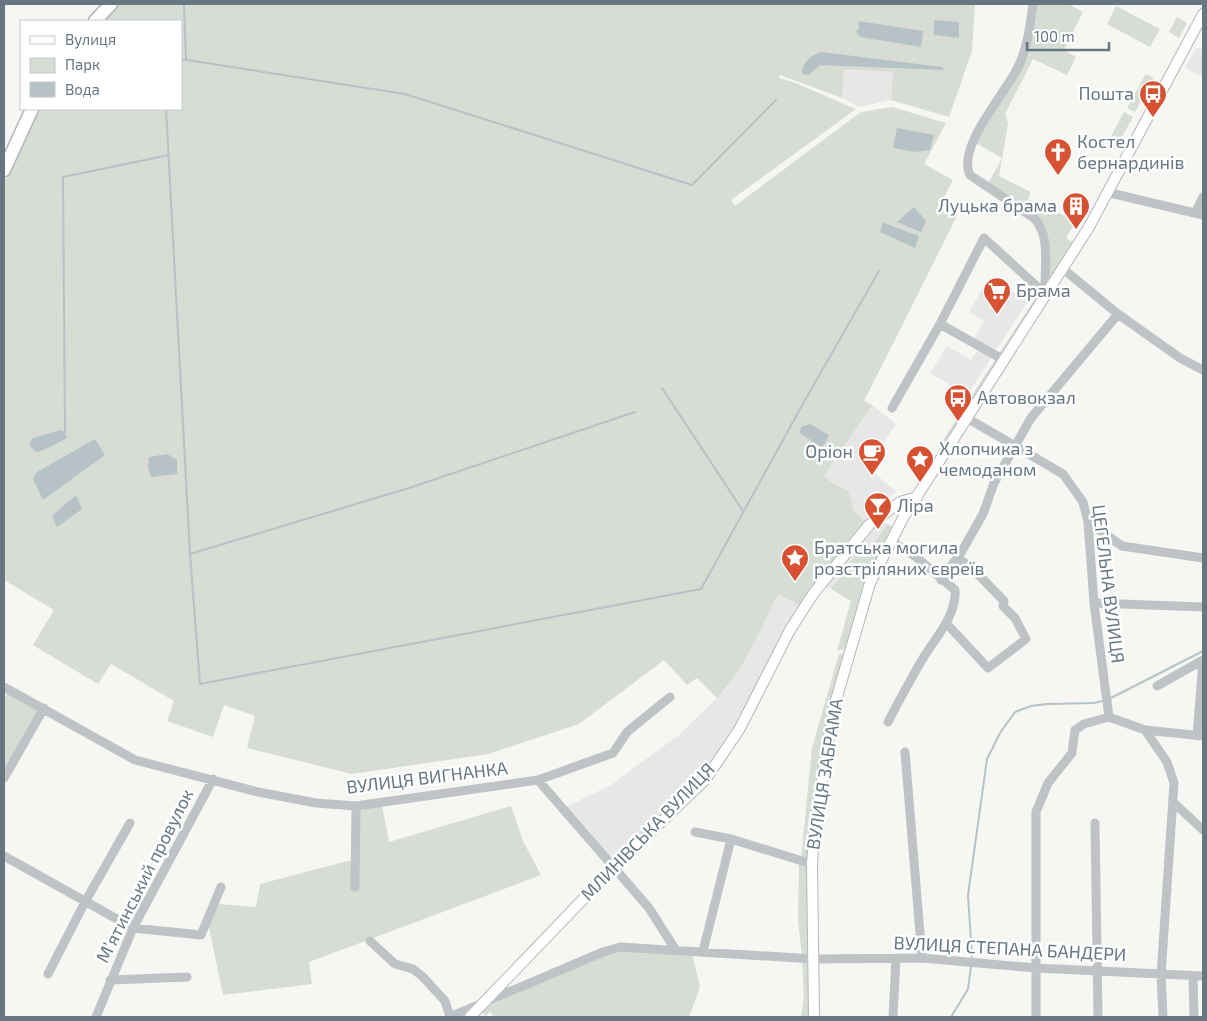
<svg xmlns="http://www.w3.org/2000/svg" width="1207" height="1021" font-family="'Exo 2',sans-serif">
	<rect width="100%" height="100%" fill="#f6f6f3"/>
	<path fill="#e6e7e6" d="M1197 47 1203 50V77L1185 68Z
		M844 68 893 72 891 100 859 107 842 98Z
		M989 278 1028 301 994 353 973 341 984 321 969 312Z
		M947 346 971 360 979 348 993 356 967 395 930 373Z
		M872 405 896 424 872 458 870 465 874 473 896 491 867 523 854 511 848 490 837 485 824 476Z
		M879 520 887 524 864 558 856 555 831 589 823 585Z
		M778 594 802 606 737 729 703 778 614 863 566 807 611 785 679 735 727 688Z"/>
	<path fill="#d7dcd4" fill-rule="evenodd" d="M118 4H975L972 51 949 117 891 100 893 72 844 69 842 98 780 75 779 78 793 82 856 109 731 200 735 206 861 112 892 107 946 123 924 164 953 180 940 205 958 214 864 401 872 405 824 476 836 485 848 490 854 511 867 523 802 606 778 594C761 627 743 672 717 698L697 678 687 685 664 660 579 724 488 754 352 774 247 748 255 716 224 705 213 737 167 721 174 701 111 664 98 684 33 645 54 610 4 580V182L37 109H181V21H101ZM884 222 919 236V237L880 232Z
		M1036 4H1068L1083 12 1064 50 1076 57 1067 75 1033 59 1005 114 1008 124 999 176 1031 192 1028 199 1076 221 1066 238 1074 243 1048 284 1046 233 988 184 1002 158 976 143 1020 69Z
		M1116 6 1160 29 1150 47 1107 24Z
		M1177 17 1187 23 1179 38 1169 32Z
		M1146 74 1154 78 1135 112 1127 108Z
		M1124 112 1133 117 1115 149 1107 144Z
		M1039 293 1041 294 1001 357 998 355Z
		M996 358 1000 360 942 451 938 448Z
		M887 524 894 527 867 582 845 649 837 651 851 601 831 589 856 555 864 558Z
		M844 653 821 750 808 861 801 860 812 748 839 654Z
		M8 692 41 709 4 775V699Z
		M382 805 389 842 511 806 523 841 541 875 309 962 312 984 223 995 209 927 218 904 256 907 260 884 359 858V809Z
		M799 863 808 865 810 956 802 955 798 921Z
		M621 950 692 953 700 987 689 1017H494L490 1011 486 1016 480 1010 604 955Z
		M802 961H810V1017H801L804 995Z"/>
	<path fill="#b6c2c5" d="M934 20 959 22V38L934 35Z
		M858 21 923 31 921 47 860 37 856 32 859 27Z
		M821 52 942 67 944 70 820 65 809 75 802 74C803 61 809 57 821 52Z
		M897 128 934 135 930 150 915 152 893 148Z
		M914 207 926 221 921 232 897 222Z
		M883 222 919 236 915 248 880 232Z
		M810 424 829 435 822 448 800 433 801 427Z
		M61 430 65 432 67 438 44 450 36 452 29 445 33 438Z
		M95 439 105 455 43 500 33 479 37 472Z
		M167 454 177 460V474L151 477 148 467 149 457Z
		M76 495 82 509 57 527 52 516Z"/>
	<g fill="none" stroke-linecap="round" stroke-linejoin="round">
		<path stroke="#b6c2c5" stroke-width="2" d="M184 4 186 60
			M181 59 405 94 692 185 776 100
			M166 109 190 554 200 684 701 589 805 400 879 271
			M662 388 743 511
			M65 432 63 177 169 155
			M190 554 409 488 635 412
			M1111 698 1203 651
			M972 957 968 895 987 759 1000 733 1015 712 1031 706 1047 704 1094 703 1102 701
			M951 1017 968 989 971 966"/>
		<g stroke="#b3b7ba" stroke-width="12">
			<path id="major" d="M470 1017 614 867 705 780 739 730 790 630 813 594 869 525 900 502 917 497
				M814 1017 812 864 815 823 834 707 870 583 903 518 1089 227 1203 14"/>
		</g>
		<g stroke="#b2b6b9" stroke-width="15">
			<path id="highway" d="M95 21 111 4
				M4 170 32 109"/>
		</g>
		<path stroke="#bfc3c6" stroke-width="9" d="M1033 4C1030 25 1028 47 1018 67 1006 93 956 147 970 175L1034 218C1050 235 1045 263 1045 284L1042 291 1046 295
			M1106 192 1203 215
			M1195 213 1203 197
			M1062 268 1118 314 1180 358 1203 370
			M940 324 1004 360
			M892 408 940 324 984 238 1042 291
			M967 418 1063 474 1083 502 1088 522 1094 603 1109 717
			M1088 522 1122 546 1203 558
			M941 580 962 551 983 514 994 483 1031 418 1118 314
			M1094 603 1203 607
			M946 623 988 668 1026 639 1015 618 1003 606 1004 601 970 566 957 558
			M1157 686 1203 660
			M4 687 135 760 258 792 316 803 356 806 538 780 613 753 627 732 670 697
			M1109 717 1145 730 1203 736
			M888 722C899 701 910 680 922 660 934 639 957 616 955 590L916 557 890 540
			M1145 730 1167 762 1174 783 1161 975 1163 1017
			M1197 736 1203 660
			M905 752 922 958
			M4 778 44 708
			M538 780 649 908 675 949
			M1173 802 1203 830
			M1095 823 1098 1017
			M695 832 731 839 812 864
			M4 856 133 928 201 935 221 887
			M355 887 356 806
			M370 941 395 964 413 969 422 976 445 1001 450 1017
			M703 951 731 839
			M48 974 85 902 130 823
			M1193 976 1194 1017
			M110 980 187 977
			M96 1017 133 928 213 779
			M450 1017 603 952 620 947 814 959 922 958 1036 968 1203 976
			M893 1017 896 958
			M1036 1017V812L1048 783 1072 753 1075 730 1084 724 1109 717"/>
		<use href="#major" stroke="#fff" stroke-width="10"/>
		<use href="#highway" stroke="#fff" stroke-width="12"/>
	</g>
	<defs>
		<g id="bus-pin" transform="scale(1.4375)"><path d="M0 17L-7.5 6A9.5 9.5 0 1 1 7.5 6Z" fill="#d65232" stroke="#fff"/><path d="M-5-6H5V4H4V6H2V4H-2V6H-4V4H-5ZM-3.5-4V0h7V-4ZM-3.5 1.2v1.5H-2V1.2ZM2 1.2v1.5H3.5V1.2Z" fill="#fff"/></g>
		<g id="church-pin" transform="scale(1.4375)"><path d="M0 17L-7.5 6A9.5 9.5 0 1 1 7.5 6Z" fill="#d65232" stroke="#fff"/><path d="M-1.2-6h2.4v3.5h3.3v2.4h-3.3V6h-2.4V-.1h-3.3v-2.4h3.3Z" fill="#fff"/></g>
		<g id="building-pin" transform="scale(1.4375)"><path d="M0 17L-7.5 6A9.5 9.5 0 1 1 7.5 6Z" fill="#d65232" stroke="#fff"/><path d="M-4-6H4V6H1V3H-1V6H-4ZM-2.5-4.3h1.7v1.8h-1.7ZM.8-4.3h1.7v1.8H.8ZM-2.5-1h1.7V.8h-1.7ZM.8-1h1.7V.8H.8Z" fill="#fff"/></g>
		<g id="supermarket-pin" transform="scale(1.4375)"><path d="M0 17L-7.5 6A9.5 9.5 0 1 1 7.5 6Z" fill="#d65232" stroke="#fff"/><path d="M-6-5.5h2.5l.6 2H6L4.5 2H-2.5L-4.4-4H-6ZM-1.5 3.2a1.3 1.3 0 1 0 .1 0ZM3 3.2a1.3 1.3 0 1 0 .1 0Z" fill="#fff"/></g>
		<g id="cafe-pin" transform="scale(1.4375)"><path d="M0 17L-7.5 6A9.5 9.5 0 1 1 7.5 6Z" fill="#d65232" stroke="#fff"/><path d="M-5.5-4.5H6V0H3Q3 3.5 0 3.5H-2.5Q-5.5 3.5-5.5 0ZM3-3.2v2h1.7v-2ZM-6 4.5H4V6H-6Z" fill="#fff"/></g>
		<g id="sight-pin" transform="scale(1.4375)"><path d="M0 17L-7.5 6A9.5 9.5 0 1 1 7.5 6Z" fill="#d65232" stroke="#fff"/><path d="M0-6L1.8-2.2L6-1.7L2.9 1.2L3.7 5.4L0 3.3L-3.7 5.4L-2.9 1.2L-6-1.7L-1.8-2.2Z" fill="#fff"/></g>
		<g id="bar-pin" transform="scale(1.4375)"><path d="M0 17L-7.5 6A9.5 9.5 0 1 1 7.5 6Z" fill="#d65232" stroke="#fff"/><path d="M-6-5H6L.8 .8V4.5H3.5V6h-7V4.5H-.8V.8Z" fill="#fff"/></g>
	</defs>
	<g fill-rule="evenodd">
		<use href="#bus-pin" x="1153" y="94"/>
		<use href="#church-pin" x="1058" y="152"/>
		<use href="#building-pin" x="1076" y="206"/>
		<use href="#supermarket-pin" x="997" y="291"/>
		<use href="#bus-pin" x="958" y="398"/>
		<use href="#cafe-pin" x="872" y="452"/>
		<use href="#sight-pin" x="920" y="459"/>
		<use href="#bar-pin" x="878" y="506"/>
		<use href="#sight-pin" x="795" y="558"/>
	</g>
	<g text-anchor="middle" stroke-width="5" stroke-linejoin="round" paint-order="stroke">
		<g font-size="18" fill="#677782" stroke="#fff" text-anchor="start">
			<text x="1134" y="100" text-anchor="end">Пошта</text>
			<text x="1077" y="148">Костел<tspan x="1077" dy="21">бернардинів</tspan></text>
			<text x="1057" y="212" text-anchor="end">Луцька брама</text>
			<text x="1016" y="297">Брама</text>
			<text x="977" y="404">Автовокзал</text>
			<text x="939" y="455">Хлопчика з<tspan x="939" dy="21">чемоданом</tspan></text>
			<text x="853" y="458" text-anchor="end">Оріон</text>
			<text x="897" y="512">Ліра</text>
			<text x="814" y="554">Братська могила<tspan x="814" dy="21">розстріляних євреїв</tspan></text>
		</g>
		<g font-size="18" fill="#677782" stroke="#fff">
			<text transform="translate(1108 584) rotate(83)" y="6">ЦЕГЕЛЬНА ВУЛИЦЯ</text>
			<text transform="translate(825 774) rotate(-81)" y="6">ВУЛИЦЯ ЗАБРАМА</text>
			<text transform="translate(427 778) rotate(-7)" y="6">ВУЛИЦЯ ВИГНАНКА</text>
			<text transform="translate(648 832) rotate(-46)" y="6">МЛИНІВСЬКА ВУЛИЦЯ</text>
			<text transform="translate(145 876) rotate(-63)" y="6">Мʼятинський провулок</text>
			<text transform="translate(1010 949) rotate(3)" y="6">ВУЛИЦЯ СТЕПАНА БАНДЕРИ</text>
		</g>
	</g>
	<rect width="1207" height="1021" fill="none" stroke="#677782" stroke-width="10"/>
	<rect x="20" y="20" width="162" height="90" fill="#ffffff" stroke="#c2c9cd"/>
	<rect x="30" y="36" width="25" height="8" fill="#ffffff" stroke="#c2c9cd"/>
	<text x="65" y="45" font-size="15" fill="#677782">Вулиця</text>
	<rect x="30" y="58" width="25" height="15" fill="#d7dcd4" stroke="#c2c9cd"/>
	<text x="65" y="70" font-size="15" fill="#677782">Парк</text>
	<rect x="30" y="82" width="25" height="15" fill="#b6c2c5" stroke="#c2c9cd"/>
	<text x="65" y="95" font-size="15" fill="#677782">Вода</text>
	<path d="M1027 42v8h82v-8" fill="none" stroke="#677782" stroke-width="2.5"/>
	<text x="1034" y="42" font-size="15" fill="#677782" stroke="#ffffff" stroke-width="4" paint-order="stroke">100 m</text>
</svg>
